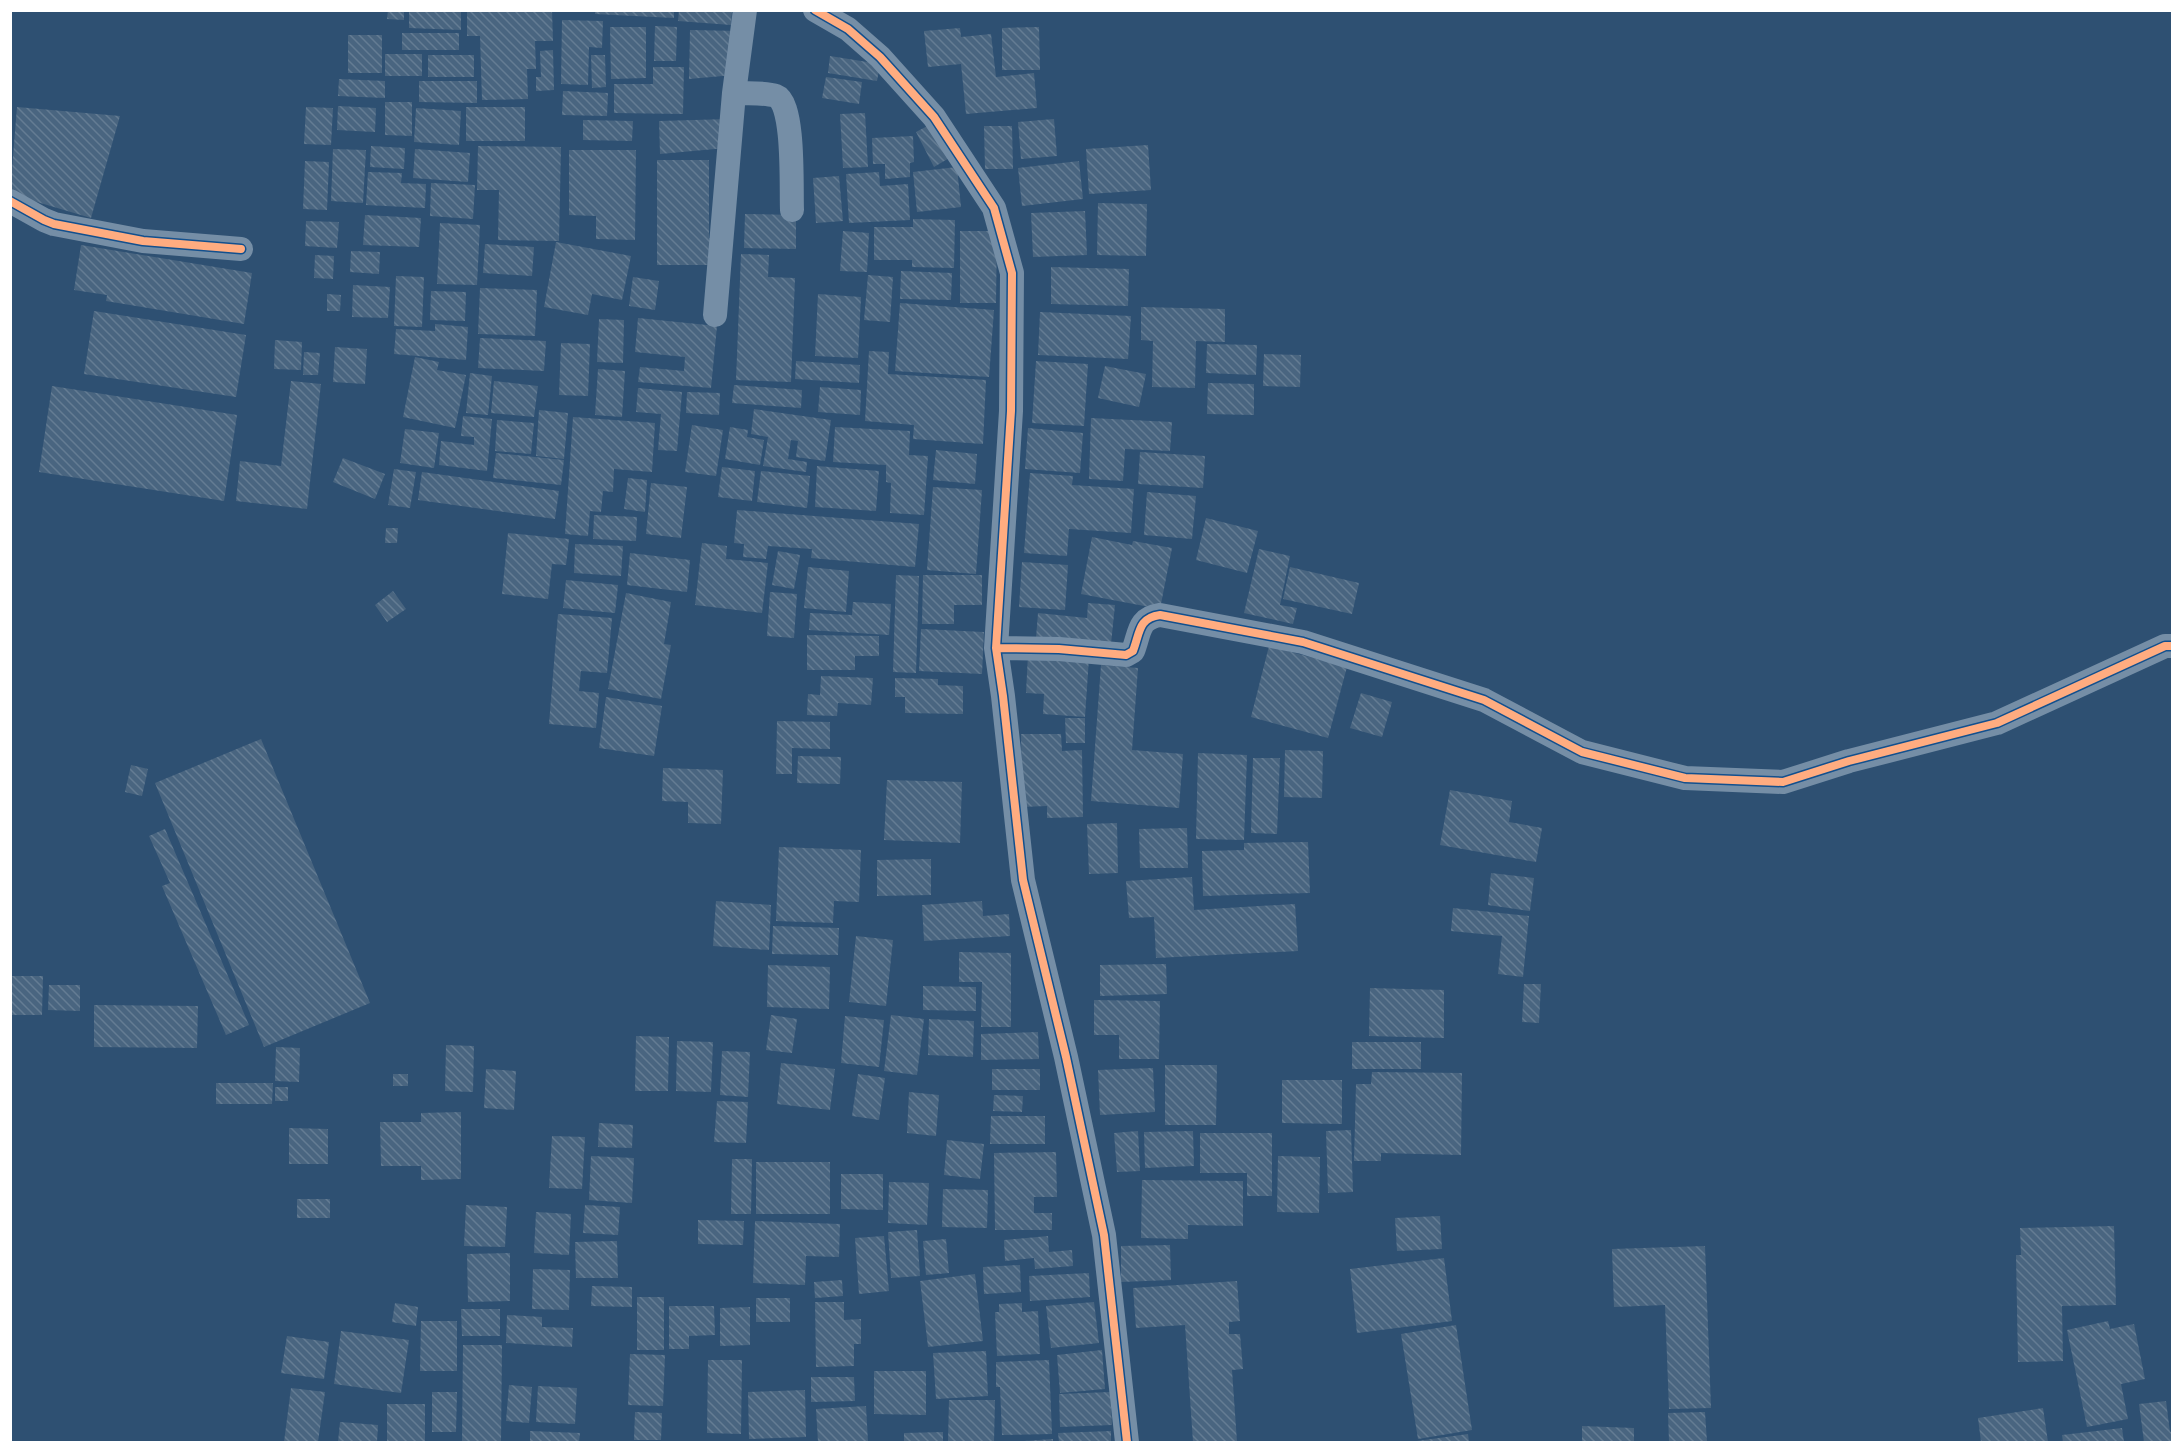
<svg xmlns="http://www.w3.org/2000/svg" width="2183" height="1453" font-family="Jost,sans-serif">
	<defs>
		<pattern id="building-back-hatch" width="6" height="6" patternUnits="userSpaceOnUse" patternTransform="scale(1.5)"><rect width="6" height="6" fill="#496580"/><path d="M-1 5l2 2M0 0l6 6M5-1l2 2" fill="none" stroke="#647c93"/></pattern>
	</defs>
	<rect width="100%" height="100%" fill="#2e5072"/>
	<path fill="url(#building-back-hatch)" d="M388 10H404V20L387 19Z
		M409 10H461V30L409 28Z
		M467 10H552L553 41H535L536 69H527L528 99 482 100 480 36H467Z
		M595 10H674V18L595 14Z
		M679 10H732L731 25 678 21Z
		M562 20 603 21 602 48 589 47 588 85 561 84Z
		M655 26 677 27 676 61H654Z
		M610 27H646V78L611 79Z
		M1039 27 1040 70H1002V28Z
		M960 28 961 37 991 34 996 77 1034 73 1037 108 966 114 961 64 928 67 924 31Z
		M690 30 741 31 734 75 689 79Z
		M402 33H459V50H402Z
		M348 35H382V73H348Z
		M553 50 554 90 536 91V77H541L540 51Z
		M385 54H422V76H385Z
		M428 55H474V77H428Z
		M591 55H605L606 87 592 88Z
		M830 56 880 64 877 81 828 73Z
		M653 67H684L683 114 614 113V84H653Z
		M826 77 862 82 859 104 822 98Z
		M339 79 385 81V98L338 96Z
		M419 81H477V103L419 102Z
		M563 91 608 93 607 116 562 115Z
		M385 102H412V136L385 135Z
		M338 106 376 108 375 132 337 130Z
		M17 107 120 116 91 218 10 194Z
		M306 107 333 108 331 145 304 144Z
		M466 107H525V141H466Z
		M416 108 461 111 459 145 414 142Z
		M865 113 868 167 843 168 840 114Z
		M729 119 726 148 660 154 659 121Z
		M1054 119 1057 156 1021 159 1018 122Z
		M583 120 633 121 632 141 583 140Z
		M933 123 951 157 934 167 916 132Z
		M984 126H1012L1013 169H985Z
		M913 136 914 162 910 163V177L885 179V164H873L872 138Z
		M1148 145 1151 190 1089 194 1086 149Z
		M371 146 405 148 404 169 370 167Z
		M478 146 561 147 559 241 498 240 499 190H477Z
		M333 149 366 150 363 203 331 201Z
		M415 149 470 153 468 182 413 178Z
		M569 150H636L635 240 596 239V216L569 215Z
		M657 160H709V238H713V265H657Z
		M305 161 329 162 327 210 303 209Z
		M1079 161 1083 199 1022 206 1018 168Z
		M957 167 961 207 917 212 913 172Z
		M368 172 402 173 401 183 426 184 425 208 366 205Z
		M879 172 880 186 908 184 910 220 849 223 846 174Z
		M839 176 843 221 816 223 813 178Z
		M431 183 475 185 473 219 430 216Z
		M1098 203 1147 204 1146 256 1097 255Z
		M1085 211 1087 255 1033 257 1031 213Z
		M745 214 796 215V249L744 248Z
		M365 215 421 218 419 247 363 245Z
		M913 219 955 220 954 268 912 267V260H874V227H913Z
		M306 221 339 222 337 248 305 246Z
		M440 223 480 225 477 285 437 284Z
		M843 231 869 233 867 272 840 271Z
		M960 231H997L996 303H960Z
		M556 242 631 256 622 300 592 294 588 315 544 307Z
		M485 244 534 247 532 276 483 273Z
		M81 245 252 273 244 324 106 301 107 295 74 290Z
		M351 251 380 252 379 274 350 272Z
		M741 254 769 255 768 277 795 278 791 382 736 380Z
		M315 255 334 256 333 279 314 278Z
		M1051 267 1129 269 1128 306 1051 304Z
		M901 271 952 273 951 300 900 299Z
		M868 275 893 277 890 322 864 320Z
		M396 276 424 277 422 327 394 326Z
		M633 277 659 281 655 310 629 306Z
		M353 285 390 287 388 318 352 317Z
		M480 288 537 290 535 336 478 334Z
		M431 291 466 292 465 321 430 320Z
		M327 294 341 295 340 311H327Z
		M818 294 861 297 858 358 815 356Z
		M900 303 994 310 989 377 895 371Z
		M1141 307 1225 309V342L1196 341 1195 388 1152 387 1153 341 1141 340Z
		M94 311 246 335 236 397 84 374Z
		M1040 312 1131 316 1128 359 1038 355Z
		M638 318 717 326 711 388 638 382 640 367 684 371 685 357 635 352Z
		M599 319 624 320 623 363 597 362Z
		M435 324 468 327 466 360 394 354 396 329 435 331Z
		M480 338 546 341 544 371 478 368Z
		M275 340 302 342 301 370 274 369Z
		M561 343 590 344 588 396 559 395Z
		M1207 344 1257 345 1256 375 1206 373Z
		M335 347 367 349 365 384 333 382Z
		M869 351 889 352 888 374 986 380 983 444 913 439 914 425 865 421Z
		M304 352 320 353 318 375H303Z
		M1264 354 1301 355 1300 387 1263 386Z
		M415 357 439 362 437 370 466 375 455 428 403 417Z
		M796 361 860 365 859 383 795 379Z
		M1036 361 1088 364 1084 426 1032 423Z
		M1105 366 1146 374 1139 407 1098 398Z
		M598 369 625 371 622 417 595 415Z
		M470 373 492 376 488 415 466 413Z
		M291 381 321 384 307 509 236 501 240 461 281 466Z
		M494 381 538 386 534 417 491 413Z
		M1208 383 1254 384V415L1207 414Z
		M734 385 802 390 801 408 732 403Z
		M52 386 237 415 224 501 39 472Z
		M820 387 861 390 860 415 818 412Z
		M638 388 682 392 677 451 658 450 661 414 636 412Z
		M687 392 720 393 719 415 686 413Z
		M754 409 831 420 825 461 796 457 798 441 791 440 788 459 807 462 806 472 763 466 768 437 751 434Z
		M539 410 568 413 564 459 536 456Z
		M463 416 492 419 487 471 439 465 441 441 474 445V437L461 436Z
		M573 417 655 423 652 472 614 469 613 492 603 491 601 512 590 511 588 536 565 534Z
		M1091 418 1172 422 1170 451 1125 449 1123 481 1089 479Z
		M497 420 534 423 531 454 495 451Z
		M692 425 723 430 716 476 685 472Z
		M730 427 748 430 747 437 764 440 760 465 725 459Z
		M835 427 910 431 909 455 928 456 924 515 890 513 891 483 886 482V465L833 462Z
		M1028 428 1083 433 1080 473 1025 469Z
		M405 429 439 433 434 468 400 463Z
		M936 450 977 454 975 484 933 480Z
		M1140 452 1205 456 1203 488 1138 484Z
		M496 453 564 460 561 485 493 478Z
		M343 458 385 474 375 499 333 482Z
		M817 466 879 471 876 511 815 507Z
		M722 467 755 471 752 501 718 497Z
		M394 469 416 472 410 508 388 505Z
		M761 471 810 476 807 508 757 502Z
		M422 472 559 491 555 519 418 500Z
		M1030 473 1073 476 1072 485 1134 489 1131 533 1069 529 1067 556 1024 553Z
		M628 478 647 480 645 512 624 509Z
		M651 483 687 487 681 538 646 534Z
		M933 487 982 490 976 574 927 570Z
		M1147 492 1196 496 1192 539 1144 535Z
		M737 510 919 524 915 567 811 558 812 549 768 546 766 559 743 557 744 544 734 543Z
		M594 515 637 517 636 541 593 539Z
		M1206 518 1258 531 1247 573 1196 560Z
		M386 528H398L397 543H385Z
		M508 533 569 539 566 565 552 564 548 599 502 594Z
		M1092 537 1132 545 1133 541 1172 548 1160 609 1081 594Z
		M702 543 727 546 726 559 768 563 762 613 695 605Z
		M575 544 623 546 621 576 574 573Z
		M1259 549 1290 556 1280 605 1297 608 1293 624 1244 613Z
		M778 551 800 555 794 589 772 585Z
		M630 553 690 560 687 592 627 585Z
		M1022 562 1068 565 1065 610 1019 607Z
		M808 567 849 571 846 612 804 608Z
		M1290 567 1359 583 1352 614 1283 599Z
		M896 575 919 576 916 673 893 672Z
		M923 575H982V605H954V624H922Z
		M566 580 618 585 615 613 563 608Z
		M393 591 406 609 387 622 375 605Z
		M770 592 797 594 794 638 767 636Z
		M626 593 671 602 664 644 671 645 661 699 608 689Z
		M853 602 891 604 889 635 809 630 810 613 852 615Z
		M1088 603 1115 605 1111 644 1036 638 1038 613 1087 618Z
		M558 614 612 618 607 673 581 671 579 691 599 693 596 728 549 724Z
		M921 629 984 632 982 674 919 671Z
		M807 635 879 636V656H855V670H807Z
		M1269 646 1347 667 1328 738 1251 717Z
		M1028 654 1089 658 1085 717 1043 714 1044 694 1026 693Z
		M1101 665 1138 668 1132 750 1183 754 1179 808 1091 801Z
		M821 676 873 678 871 705 838 703 837 716 807 715 808 694 820 695Z
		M895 678 938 679V685L963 686V714L905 713V697H895Z
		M1361 693 1392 702 1382 737 1350 728Z
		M606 697 662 706 654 756 599 748Z
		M1065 718H1085V743H1066Z
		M777 721 830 722V749L792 748V774H776Z
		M1021 734H1061L1062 751 1082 750 1083 817 1047 818V806L1022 807Z
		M261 739 370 1003 264 1047 155 783Z
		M1285 750 1323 751 1322 798 1284 797Z
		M1198 753 1247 755 1244 840 1196 839Z
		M798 756 841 757 840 784 797 783Z
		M1253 758H1280L1277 834 1251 833Z
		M131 765 148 769 142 796 125 792Z
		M663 768 723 770 721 824 688 823V802L662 801Z
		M887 780 962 782 960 843 884 840Z
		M1450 790 1512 801 1509 822 1542 828 1536 862 1440 845Z
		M1117 823 1118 873 1089 874 1087 824Z
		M1187 828 1188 868H1140L1139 829Z
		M165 829 249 1025 226 1035 162 886 170 883 149 836Z
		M1308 842 1310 893 1203 896 1202 851 1244 850V843Z
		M779 847 861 850 859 902 834 901 833 923 776 921Z
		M931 859V895L877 896V860Z
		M1491 873 1534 878 1530 911 1488 905Z
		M1192 877 1194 910 1295 904 1298 951 1156 958 1154 917 1129 918 1126 881Z
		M716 901 771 905 769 950 713 946Z
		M982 901 983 916 1009 914 1010 936 924 941 922 905Z
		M1453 908 1529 916 1523 977 1498 974 1502 936 1451 931Z
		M773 926 839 928 838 955 772 954Z
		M856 936 893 940 886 1006 849 1002Z
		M959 952 1011 953V1027H981L982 982H959Z
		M1166 964 1167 994 1100 996V965Z
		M768 965 830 967 829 1009 767 1007Z
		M12 976H43L42 1015H11Z
		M1524 984H1541L1539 1023 1522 1022Z
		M49 985H80V1011L48 1010Z
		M923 986 976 987V1011L923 1010Z
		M1370 988 1444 990V1038L1369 1036Z
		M1094 1000 1160 1001 1159 1059H1119V1035H1094Z
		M94 1005 198 1006 197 1048 94 1047Z
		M771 1015 797 1019 792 1053 766 1050Z
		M891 1015 924 1019 917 1075 884 1071Z
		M845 1016 884 1020 879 1067 841 1063Z
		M929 1019 974 1021 973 1057 928 1055Z
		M1038 1032 1039 1059 981 1060V1034Z
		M636 1036 669 1037 668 1091H635Z
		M677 1041 713 1042 711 1092 676 1091Z
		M1352 1042H1421V1069H1352Z
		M446 1045 474 1046 473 1092 445 1091Z
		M276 1047 300 1048 299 1082 275 1081Z
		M722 1051 750 1052 748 1097 720 1095Z
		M781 1063 835 1069 830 1110 777 1104Z
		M1165 1065H1217L1216 1125H1165Z
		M1153 1068 1155 1112 1100 1115 1098 1070Z
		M486 1069 516 1071 514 1110 484 1108Z
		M992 1069H1040V1090H992Z
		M1372 1072 1462 1073 1461 1155 1381 1153V1161H1354L1356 1084H1371Z
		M393 1074H408V1086H393Z
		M858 1074 885 1078 879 1120 852 1116Z
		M1282 1080H1342V1124L1282 1123Z
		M216 1083H273L272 1104H216Z
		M275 1087H288V1101H275Z
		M909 1092 939 1095 936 1136 907 1133Z
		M994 1095 1023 1096 1022 1112 993 1111Z
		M717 1101 748 1102 746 1143 714 1142Z
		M461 1112V1179L421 1180V1166H381L380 1122H421V1113Z
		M991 1116H1045V1144H990Z
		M599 1123 633 1125 632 1148 598 1147Z
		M289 1128 328 1129V1164H289Z
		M1351 1130 1353 1192 1328 1193 1326 1131Z
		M1138 1131 1140 1171 1117 1172 1114 1133Z
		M1193 1131 1194 1166 1145 1168 1144 1132Z
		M1200 1133H1272V1196H1247V1173H1200Z
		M552 1136 585 1137 582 1189 549 1188Z
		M947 1140 984 1144 980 1179 944 1175Z
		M1056 1152 1057 1197H1034V1213H1052V1230H995L994 1153Z
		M591 1156 634 1158 632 1203 589 1200Z
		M1278 1156 1320 1157 1319 1213 1277 1212Z
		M732 1159H752L751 1214H731Z
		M756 1162H830V1214H756Z
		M841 1174H883V1210L841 1209Z
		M1142 1180 1243 1181V1226L1188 1225V1239L1141 1238Z
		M889 1182 929 1183 927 1225 888 1223Z
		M943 1189 988 1190 987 1228 942 1227Z
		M297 1199H330V1218H297Z
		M466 1205 507 1207 505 1247 464 1246Z
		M585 1205 620 1207 618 1235 583 1233Z
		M536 1212 571 1214 569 1255 534 1253Z
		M1440 1216 1442 1249 1397 1251 1395 1218Z
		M698 1220 744 1221 743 1245 698 1244Z
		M755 1221 840 1224 839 1257 806 1256 805 1285 753 1283Z
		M2114 1226 2116 1305 2062 1306 2063 1361 2018 1362 2016 1255H2021L2020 1228Z
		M917 1230 920 1276 891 1278 888 1232Z
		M884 1236 889 1291 859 1294 855 1238Z
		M1048 1236 1049 1252 1072 1250 1073 1266 1035 1269 1034 1258 1005 1261 1004 1240Z
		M946 1239 949 1273 926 1275 923 1241Z
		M617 1241 618 1278H576L575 1242Z
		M1170 1245 1171 1280 1121 1282V1246Z
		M1705 1246 1711 1408 1669 1409 1665 1305 1614 1307 1612 1249Z
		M510 1253V1301L468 1302 467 1254Z
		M1444 1258 1452 1321 1357 1333 1350 1269Z
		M1020 1265 1021 1292 984 1294 983 1267Z
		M533 1269 570 1270 569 1310 532 1309Z
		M1089 1273 1090 1297 1030 1301 1029 1276Z
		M975 1274 983 1341 928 1347 920 1281Z
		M842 1280 843 1296 815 1298 814 1282Z
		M1237 1281 1240 1321 1229 1322V1334H1240L1243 1369 1232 1370 1237 1442H1193L1185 1325 1136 1328 1133 1288Z
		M592 1286 632 1287V1307L591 1306Z
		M637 1297H664V1350H637Z
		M756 1298H790V1322H756Z
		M815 1302H844V1320L861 1319V1344H854V1366L816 1367Z
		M1094 1302 1099 1343 1051 1348 1046 1306Z
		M395 1303 418 1307 416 1326 392 1322Z
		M1022 1303V1312L1038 1311 1040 1354 997 1356 995 1312H999V1304Z
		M669 1306H714L715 1335 689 1336V1349H669Z
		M750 1307V1345L720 1346V1308Z
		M461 1309H500V1336H462Z
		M507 1315 542 1317V1327L573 1328 572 1347 506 1343Z
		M421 1321H457V1371H420Z
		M2108 1321 2110 1329 2134 1324 2145 1379 2121 1384 2128 1419 2087 1427 2067 1330Z
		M1456 1325 1472 1430 1418 1439 1401 1334Z
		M341 1331 409 1340 401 1393 334 1384Z
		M287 1336 329 1342 324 1379 281 1373Z
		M463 1345H502L501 1442H462Z
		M1102 1350 1105 1389 1060 1393 1057 1355Z
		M986 1351 988 1396 936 1399 933 1353Z
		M630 1354 665 1355 663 1406 628 1405Z
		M708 1360H742L741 1434 707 1433Z
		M1049 1360 1052 1434 1002 1435 1000 1387H996V1362Z
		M874 1371H926V1415L874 1414Z
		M811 1377H854L855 1401 811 1402Z
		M509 1385 532 1387 529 1423 506 1421Z
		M538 1386 577 1388 575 1424 536 1422Z
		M291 1388 325 1392 318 1442H284Z
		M805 1390 806 1437 749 1439 748 1392Z
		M432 1392H457L456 1432H432Z
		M1110 1392 1112 1425 1060 1427 1059 1394Z
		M949 1400H995L994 1442 948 1441Z
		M2166 1401 2170 1432 2172 1431V1442H2144L2139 1404Z
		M387 1404H425V1442H387Z
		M866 1406 868 1442H818L816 1409Z
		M2043 1408 2048 1442H1981L1978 1418Z
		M635 1412 662 1413 661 1440H634Z
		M1705 1412 1707 1442H1669L1668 1413Z
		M340 1422 378 1425 377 1442H338Z
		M1582 1426 1634 1428V1442H1582Z
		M2122 1428 2124 1442H2063L2062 1435Z
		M530 1431 580 1433 579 1442H530Z
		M1111 1431V1442H1059L1058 1433Z
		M943 1432V1442H904V1433Z
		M1468 1434 1469 1442H1417V1441Z
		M1053 1439V1442H1024V1441Z"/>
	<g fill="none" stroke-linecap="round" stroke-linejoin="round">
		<path stroke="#758ea6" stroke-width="24" d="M815 10 848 29 880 57 934 117 994 208 1012 273 1011 411 996 648 1003 696 1023 880 1066 1057 1104 1235 1127 1442
			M734 93C747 94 765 92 776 96 795 103 791 190 792 210
			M10 201 44 220 54 224 143 241 241 249
			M715 315 734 93 745 10
			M996 648 1059 649 1126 655 1133 651C1140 633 1138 618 1160 615L1303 642 1484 700 1582 752 1685 778 1783 782 1849 761 1997 723 2165 646H2172"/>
		<g stroke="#12508e" stroke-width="11">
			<path id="cycleway" d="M815 10 848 29 880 57 934 117 994 208 1012 273 1011 411 996 648 1003 696 1023 880 1066 1057 1104 1235 1127 1442
				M10 201 44 220 54 224 143 241 241 249
				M996 648 1059 649 1126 655 1133 651C1140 633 1138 618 1160 615L1303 642 1484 700 1582 752 1685 778 1783 782 1849 761 1997 723 2165 646H2172"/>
		</g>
		<use href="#cycleway" stroke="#ffac80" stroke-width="8"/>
	</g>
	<rect width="2183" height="1453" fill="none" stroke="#ffffff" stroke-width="24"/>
</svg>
